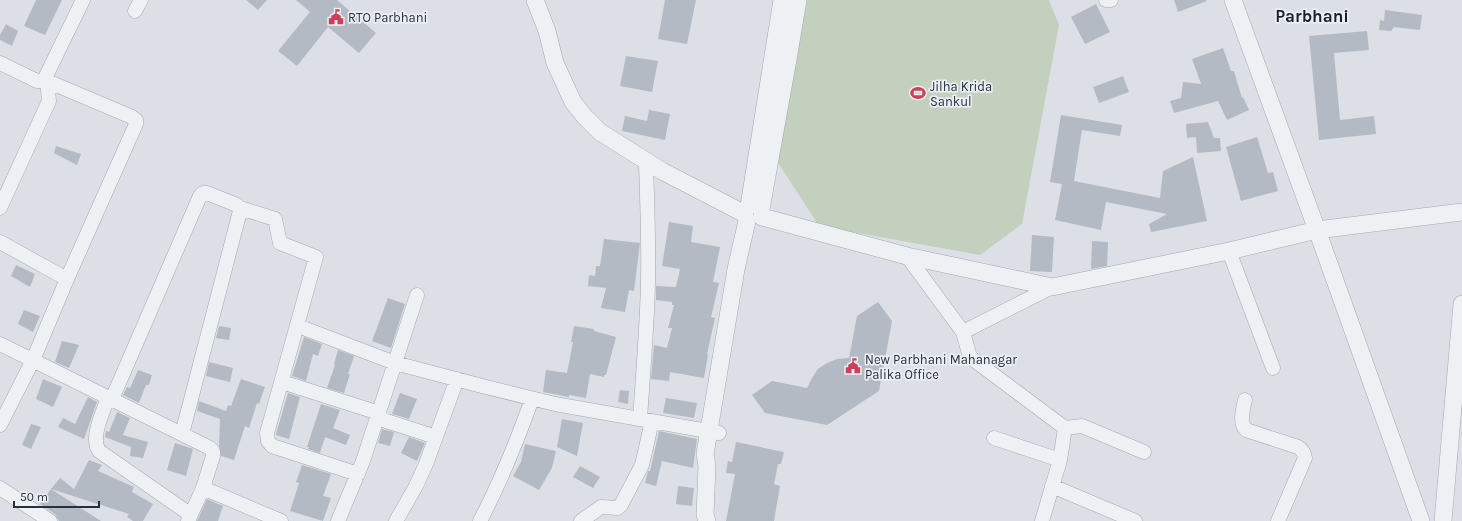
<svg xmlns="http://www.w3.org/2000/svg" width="1462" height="521" font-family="Karla,sans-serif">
	<rect width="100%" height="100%" fill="#dce0e6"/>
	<path fill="#c2d0bd" d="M805 0H1049L1059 25 1022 224 980 255 819 226 777 161Z"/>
	<path fill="#b3bac3" d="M36 0H62L45 35 24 26Z
		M246 0H267L258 10Z
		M296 0H337L376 33 359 53 328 27 297 66 278 51 310 12Z
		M665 0H696L687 44 658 39Z
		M1174 0H1206L1207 1 1178 12Z
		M1096 4 1110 32 1085 44 1071 17Z
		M1385 10 1422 15 1420 30 1394 27 1391 31 1379 30 1380 20 1384 21Z
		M6 24 18 31 12 46 0 40V35Z
		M1367 31 1369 50 1334 53 1340 120 1374 116 1376 134 1319 140 1309 36Z
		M1223 48 1231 71H1234L1242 98 1243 97 1249 110 1227 120 1218 101 1174 113 1170 101 1181 98 1183 82 1201 84 1192 59Z
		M626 56 658 61 652 92 620 86Z
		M1123 76 1129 92 1099 103 1093 87Z
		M649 110 670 114 665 140 622 131 625 116 647 121Z
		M1061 115 1122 125 1120 136 1082 130 1074 181 1160 198 1163 171 1193 157 1207 221 1151 232 1149 224 1167 214 1106 202 1101 230 1055 220 1062 184 1050 182Z
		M1208 122 1214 138H1220L1221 151 1197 153 1196 137 1187 138 1186 124Z
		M1257 137 1268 173 1273 172 1278 191 1241 201 1226 147Z
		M56 146 81 154 77 165 54 153Z
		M669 222 693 226 691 242 720 247 713 282 719 283 711 317 715 318 707 354 708 355 704 378 670 372 669 381 651 379 654 345 667 348 672 328H668L674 305H672V302L656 300V286L676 287 680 269 662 266Z
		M1032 235 1054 237 1052 272 1030 271Z
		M604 239 640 243 634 291 629 290 625 312 601 308 606 288 588 286 589 275 595 276 596 266H600Z
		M1092 241 1108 242 1107 266 1091 269Z
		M16 265 35 274 30 287 11 276Z
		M388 298 405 304 391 348 372 341Z
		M878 302 892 321 879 391 827 425 765 413 752 395 772 381 807 388 812 378 818 369 827 363 837 359 849 358 857 316Z
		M24 310 40 316 33 332 18 324Z
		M219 326 231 328 229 340 216 338Z
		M574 326 594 329V331L616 337 606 375H604V377L590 374 586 398 569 395V397L543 392 546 370 567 373 573 342H571Z
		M304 337 322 344 318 356 313 354 306 381 292 376Z
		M62 341 79 345 69 368 55 362Z
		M338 350 354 356 348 374H350L344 393 327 388 335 365 334 364Z
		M209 362 233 368 230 382 206 376Z
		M138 370 152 375 149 385H146L139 403 123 395 127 387 130 388Z
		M43 379 62 387 53 407 36 399Z
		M241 379 265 387 259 404 257 403 249 428 245 426 234 460 221 456 219 446 220 419 197 411 199 401 226 411 228 405 231 406Z
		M620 390 629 391 628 404 618 402Z
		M288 393 300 397 289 439 276 435V434Z
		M400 393 417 399 409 419 392 414Z
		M88 397 97 402 84 439 58 427 63 418 75 424Z
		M666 398 697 403 694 418 663 413Z
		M321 404 340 410 333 428 350 435 346 445 325 437 320 453 308 449 309 447H307Z
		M117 412 130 418 123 435 148 442 143 458 130 456 131 447 105 437 106 431 109 432Z
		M562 419 583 423 577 456 557 447Z
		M31 424 41 427 31 449 22 445Z
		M382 429 394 432 390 446 378 443Z
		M659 431 697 439 693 468 662 461 656 486 645 483 648 471H650Z
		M409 437 425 443 417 461 401 453Z
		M736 442 784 452 781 464H778L774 484 780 486 774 521H726L735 474 726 473 728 461 732 462Z
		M175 443 193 449 186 476 167 470Z
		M525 444 556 451 552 468 539 490 513 476 521 462Z
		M89 460 102 465 98 471 134 487 132 492 153 504 143 521H133L127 517 129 514 51 489 60 478 74 489Z
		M302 465 331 474 323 496 331 498 323 521 290 511 299 483 296 482Z
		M580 466 600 477 593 488 573 477Z
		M678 486 694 488 692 506 676 504Z
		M51 489 101 521H59L55 514 40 504Z
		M207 499 223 506 218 521H197Z"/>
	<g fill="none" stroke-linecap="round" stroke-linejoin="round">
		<g stroke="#a2a7b0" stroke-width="15">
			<path id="minor" d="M1106 0H1111
				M135 11 141 0
				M0 63 37 81H41L45 78 83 0
				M0 208 49 101 47 81 45 78
				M240 208 275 219 280 243 316 257 267 433 268 441 272 446 358 474
				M0 242 67 279
				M1229 251 1273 368
				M907 256 963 332 970 357 1065 428 1060 460 1042 521
				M298 326 395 363 482 386 555 404 719 433
				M963 332 1052 287
				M0 344 210 448 213 451V456L203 488 188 521
				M282 382 379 413
				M108 397C103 413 90 437 99 451L191 515
				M112 399 200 196 203 193H207L237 205 240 208V211L182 434
				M1245 400C1243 409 1239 423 1246 430L1298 447C1303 450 1304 453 1305 458L1278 521
				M377 418 436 437
				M640 419C643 374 647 328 648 282 649 242 647 201 646 161
				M0 425 33 360 67 279 136 124V120L132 117 47 81
				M1065 428 1082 426 1144 452
				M994 438 1060 460
				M1052 486 1135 521
				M0 488 50 521
				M203 488 281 521
				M338 521 363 461 417 295
				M396 521 416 486 426 464 457 379
				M480 521C501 481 517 441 532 399
				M581 521 601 507 618 508 621 505 642 465 652 421"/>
		</g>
		<g stroke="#a2a7b0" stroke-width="18">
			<path id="tertiary" d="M535 0 547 31 555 63 573 102 585 117 600 132 662 171 745 214
				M1233 0 1317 230 1421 521
				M749 206 782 0
				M761 209 787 65 798 0
				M762 217 907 256 1052 287 1229 251 1317 230 1462 212
				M707 521 705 515 707 466 705 454 736 269 747 221
				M1443 521 1462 304"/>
		</g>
		<use href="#minor" stroke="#eef1f4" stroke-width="14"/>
		<use href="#tertiary" stroke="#eef1f4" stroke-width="17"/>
	</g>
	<defs>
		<g id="civic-bare" transform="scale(1.2)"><path d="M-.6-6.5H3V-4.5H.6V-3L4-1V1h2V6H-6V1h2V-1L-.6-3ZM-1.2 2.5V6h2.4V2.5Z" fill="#cc4059" stroke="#ebeff4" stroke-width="2.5" paint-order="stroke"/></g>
		<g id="stadium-bare" transform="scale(1.2)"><path d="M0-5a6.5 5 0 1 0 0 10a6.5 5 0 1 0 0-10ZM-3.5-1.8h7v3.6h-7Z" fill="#cc4059" stroke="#ebeff4" stroke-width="2.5" paint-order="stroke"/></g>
	</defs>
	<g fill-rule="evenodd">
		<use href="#civic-bare" x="336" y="17"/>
		<use href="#stadium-bare" x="918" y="93"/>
		<use href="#civic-bare" x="853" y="366"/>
	</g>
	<g text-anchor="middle" stroke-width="3.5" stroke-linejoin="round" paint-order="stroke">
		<g font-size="13" fill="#262f3c" stroke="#ebeff4" text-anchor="start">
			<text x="348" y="22">RTO Parbhani</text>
			<text x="930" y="91">Jilha Krida<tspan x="930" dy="15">Sankul</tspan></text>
			<text x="865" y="364">New Parbhani Mahanagar<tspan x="865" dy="15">Palika Office</tspan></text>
		</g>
		<g font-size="17" font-weight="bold" fill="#18202d" stroke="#ebeff4">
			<text x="1312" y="22">Parbhani</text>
		</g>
	</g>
	<path d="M14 501v6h85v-6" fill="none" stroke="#262f3c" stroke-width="2"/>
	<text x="20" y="501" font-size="12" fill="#262f3c" stroke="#ebeff4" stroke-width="3" paint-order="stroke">50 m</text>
</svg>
